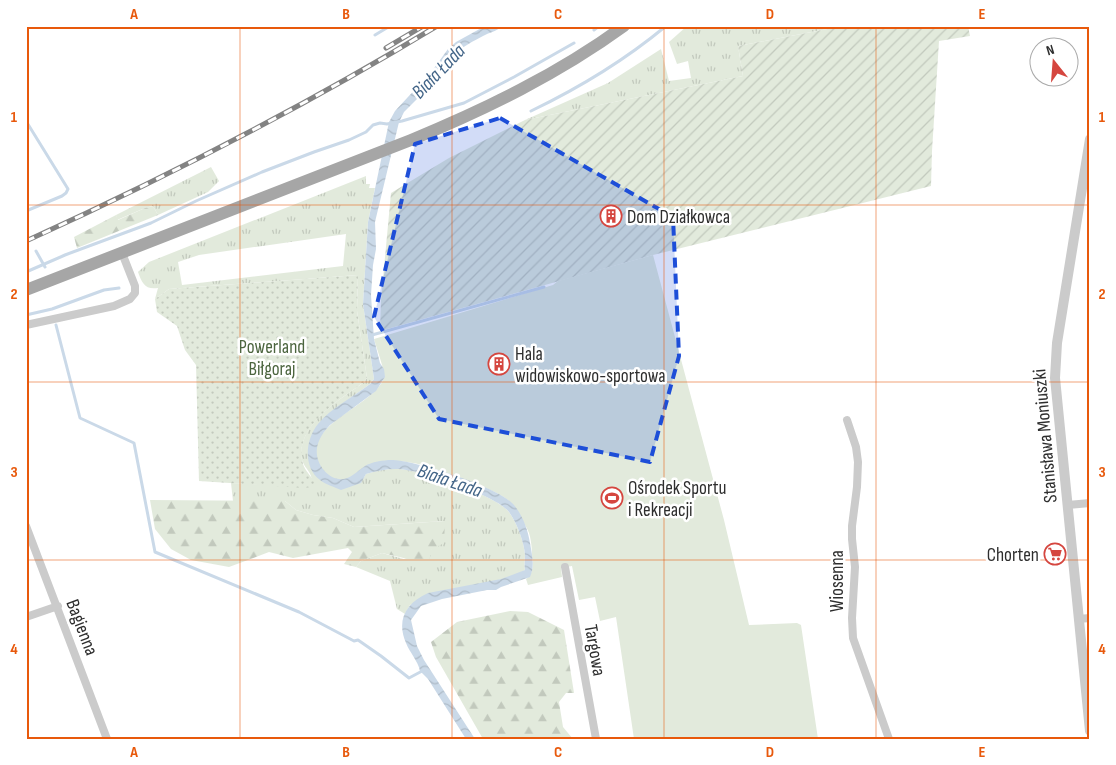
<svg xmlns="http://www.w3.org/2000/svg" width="1116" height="765" font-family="'Sofia Sans Condensed',sans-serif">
	<defs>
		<pattern id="grass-tufts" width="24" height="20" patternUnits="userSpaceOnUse" patternTransform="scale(1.25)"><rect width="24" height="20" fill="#e2eadc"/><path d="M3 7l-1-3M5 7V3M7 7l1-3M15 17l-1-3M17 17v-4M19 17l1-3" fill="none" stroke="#c2c9bd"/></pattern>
		<pattern id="forest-firs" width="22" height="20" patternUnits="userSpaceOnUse" patternTransform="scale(1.25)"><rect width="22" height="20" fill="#e2eadc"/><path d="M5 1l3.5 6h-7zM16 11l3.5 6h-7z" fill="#c2c9bd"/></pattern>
		<pattern id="park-dots" width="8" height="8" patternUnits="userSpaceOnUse" patternTransform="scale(1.25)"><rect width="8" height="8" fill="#e2eadc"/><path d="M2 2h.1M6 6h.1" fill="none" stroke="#c2c9bd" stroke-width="1.8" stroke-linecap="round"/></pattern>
		<pattern id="garden-furrows" width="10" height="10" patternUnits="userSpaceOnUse" patternTransform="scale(1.25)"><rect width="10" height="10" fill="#e2eadc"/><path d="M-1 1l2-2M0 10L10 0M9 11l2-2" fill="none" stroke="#c2c9bd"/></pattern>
		<pattern id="water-waves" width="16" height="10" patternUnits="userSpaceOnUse" patternTransform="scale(1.25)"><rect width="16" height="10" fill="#cad9e8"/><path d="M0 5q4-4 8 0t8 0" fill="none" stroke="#aebbc7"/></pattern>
	</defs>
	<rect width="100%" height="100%" fill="#fff"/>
	<path fill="url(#grass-tufts)" fill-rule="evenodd" d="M687 26H843L738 46 743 76 525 120 608 83 661 49 669 81 691 78 688 61 677 64 669 42Z
		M211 167 219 181 208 192 158 215 153 206 145 208 117 220 116 215Z
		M366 176V184H370L369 188H375L368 222 363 304 374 379 370 384 331 412 317 426 363 479 366 474C377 471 389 468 400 469 423 471 496 495 509 512 517 523 524 542 525 555 525 560 524 565 525 570L516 575 410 605 405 614 397 609 390 581 356 567 361 561 382 553 404 559 431 550 444 521 354 527 333 518 313 515 296 510 285 501H233L231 483 312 487C312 484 312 479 311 476 308 468 302 466 301 455 301 421 340 400 364 382L367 378 357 311 358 275 169 289 155 299 158 288C145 290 142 283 138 272L149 262ZM346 234 343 266 182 285 178 262 199 255Z"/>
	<path fill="url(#forest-firs)" d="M153 206 158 215 77 248 74 237 116 215 118 220 145 208Z
		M150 500 285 501 296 510 313 515 333 518 354 527 445 521 444 543 431 550 429 564 382 553 361 561 356 567 344 564 352 552 348 548 293 558 269 552 229 567 191 560 171 549 155 529Z
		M510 611 528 612 564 630 574 693H566L559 702 563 727 573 739H483L436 657 431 642 457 622Z"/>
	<path fill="url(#park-dots)" d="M358 275 357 311 367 378 364 382C340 400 292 427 303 464 305 471 312 477 316 484L312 487 304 488 199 481 196 365 185 350 177 326 157 312 155 299 169 289Z"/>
	<path fill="url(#garden-furrows)" d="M843 26H968L970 36 939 41 932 151 931 186 653 255 380 331 381 300 391 193 449 158 525 120 743 76 738 46Z"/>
	<path fill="#e2eadc" d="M653 255 724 520 749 625 797 623 801 625 818 739H634L616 617 600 621 595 597 579 600 572 566 561 568 562 577 528 585 526 579C534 573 533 564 532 555 532 549 531 539 529 533 526 525 514 506 509 501 497 489 431 466 413 463 398 460 383 460 369 465 365 466 363 469 359 471 345 481 330 482 321 466 297 425 373 408 384 378 386 373 376 347 374 339L553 285 558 281Z"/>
	<path fill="url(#water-waves)" d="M485 26H502C496 32 490 32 483 36 475 40 461 48 454 54L421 95 404 112 399 122 375 222 376 249 373 265 371 295 374 339 380 363 384 369 385 377 376 391 330 425C324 431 318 440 317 448 315 461 325 477 339 479 349 481 357 471 365 466 371 462 384 460 391 460 415 460 499 487 514 505 523 516 528 530 530 543 532 555 535 566 530 577L501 587 496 590H487L442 599 421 606 411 620 417 646 424 660 475 739H466L428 679 420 671C418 661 410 653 406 643 396 620 406 603 428 593L501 579 525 570C524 565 525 560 525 555 524 542 517 523 509 512 496 495 419 469 396 469 386 469 376 471 366 474L361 483 341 490C335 487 326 485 320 480 303 467 305 440 318 424 331 408 353 397 370 384L374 379 363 304 368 222 389 122 395 111 432 71 448 49 456 42Z"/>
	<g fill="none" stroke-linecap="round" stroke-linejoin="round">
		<path stroke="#cad9e8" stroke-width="3" d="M594 30 599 26
			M375 35 390 26
			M531 111C579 88 625 60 666 26
			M26 121 68 189 66 193 62 196 26 211
			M36 251 45 267
			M26 272 65 255 151 223 196 201 262 172 314 152 349 140 366 132 373 125 380 123 387 124 402 121 464 103 514 77 574 43
			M26 315 52 309 104 290 119 288
			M56 325 80 418 134 443 155 552 299 612 354 641 358 640 381 656 409 678 424 670
			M372 335 544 287"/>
		<path stroke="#cbcbcb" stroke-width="8" d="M26 325 114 306 130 299 135 293V286L122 253
			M847 420 856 447 858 462 857 487 852 526V539L855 567 852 618 853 638 889 739
			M1068 505 1090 503
			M26 526 107 739
			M565 567 596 739
			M26 617 58 606
			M1078 619 1090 618"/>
		<path stroke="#cbcbcb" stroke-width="10" d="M1090 139 1057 343 1055 378 1090 731"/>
		<path stroke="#a6a6a6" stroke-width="12" d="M26 290 411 140C486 109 558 74 624 26"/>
		<g stroke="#838383" stroke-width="5">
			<path id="rail" d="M386 48 423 26
				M26 241C167 177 305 106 437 26"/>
		</g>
		<use href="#rail" stroke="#fff" stroke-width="3" stroke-dasharray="9" stroke-linecap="butt"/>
	</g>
	<path fill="#1d4ed8" fill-opacity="0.2" stroke="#1d4ed8" stroke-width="4" stroke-dasharray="10 6" stroke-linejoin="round" d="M500 118 673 217 679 356 650 462 439 419 374 317 415 144Z"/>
	<path fill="none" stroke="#e8590c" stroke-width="1" stroke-opacity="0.55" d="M240 26V739M452 26V739M664 26V739M876 26V739M26 205H1090M26 382H1090M26 560H1090"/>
	<defs>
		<g id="building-ring" transform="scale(1.125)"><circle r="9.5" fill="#fff" stroke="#d5463f" stroke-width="1.5"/><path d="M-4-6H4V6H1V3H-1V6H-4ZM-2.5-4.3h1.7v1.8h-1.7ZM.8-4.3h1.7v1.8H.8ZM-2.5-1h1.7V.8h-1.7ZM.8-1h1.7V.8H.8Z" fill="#d5463f"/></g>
		<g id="stadium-ring" transform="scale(1.125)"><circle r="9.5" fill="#fff" stroke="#d5463f" stroke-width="1.5"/><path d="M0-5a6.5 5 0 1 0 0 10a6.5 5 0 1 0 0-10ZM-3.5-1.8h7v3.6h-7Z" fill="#d5463f"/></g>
		<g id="supermarket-ring" transform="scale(1.125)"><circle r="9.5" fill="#fff" stroke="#d5463f" stroke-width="1.5"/><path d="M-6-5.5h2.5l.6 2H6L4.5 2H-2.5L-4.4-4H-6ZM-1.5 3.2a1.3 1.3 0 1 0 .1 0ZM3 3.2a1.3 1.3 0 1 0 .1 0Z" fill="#d5463f"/></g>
	</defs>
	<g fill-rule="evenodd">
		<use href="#building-ring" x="611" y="216"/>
		<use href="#building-ring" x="499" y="364"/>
		<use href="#stadium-ring" x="612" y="498"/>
		<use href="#supermarket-ring" x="1055" y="554"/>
	</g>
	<g text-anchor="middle" stroke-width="5" stroke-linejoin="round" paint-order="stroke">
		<g font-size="19" fill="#2e2e2e" stroke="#fff" text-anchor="start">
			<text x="627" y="223">Dom Działkowca</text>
			<text x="515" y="360">Hala<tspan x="515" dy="22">widowiskowo-sportowa</tspan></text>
			<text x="628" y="494">Ośrodek Sportu<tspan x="628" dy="22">i Rekreacji</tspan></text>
			<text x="1039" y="561" text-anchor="end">Chorten</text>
		</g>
		<g font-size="19" fill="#4c653f" stroke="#fff">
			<text x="272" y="353">Powerland<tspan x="272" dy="22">Biłgoraj</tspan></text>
		</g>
		<g font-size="19" fill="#2e2e2e" stroke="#fff">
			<text transform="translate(1044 436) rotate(-95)" y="7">Stanisława Moniuszki</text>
			<text transform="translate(836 581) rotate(-90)" y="7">Wiosenna</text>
			<text transform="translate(83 627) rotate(69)" y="7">Bagienna</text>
			<text transform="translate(596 650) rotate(80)" y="7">Targowa</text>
		</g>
		<g font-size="20" font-style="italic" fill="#436588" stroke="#fff">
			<text transform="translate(438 71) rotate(-46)" y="7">Biała Łada</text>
			<text transform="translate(450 480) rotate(19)" y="7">Biała Łada</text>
		</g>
	</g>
	<rect width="1116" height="765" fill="none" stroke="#ffffff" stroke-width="55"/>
	<g transform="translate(1054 62) rotate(343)"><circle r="24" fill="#ffffff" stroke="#ababab"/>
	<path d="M0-4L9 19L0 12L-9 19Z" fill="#d5463f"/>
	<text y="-8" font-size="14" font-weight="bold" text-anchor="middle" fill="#2e2e2e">N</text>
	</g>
	<rect x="28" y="28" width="1060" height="710" fill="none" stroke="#e8590c" stroke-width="2"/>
	<g font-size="16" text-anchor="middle" font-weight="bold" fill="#e8590c">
		<text x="134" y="19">A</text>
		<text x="346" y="19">B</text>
		<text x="558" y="19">C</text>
		<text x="770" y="19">D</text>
		<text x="982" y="19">E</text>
		<text x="14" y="122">1</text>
		<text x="1102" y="122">1</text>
		<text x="14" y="299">2</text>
		<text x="1102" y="299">2</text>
		<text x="14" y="477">3</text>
		<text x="1102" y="477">3</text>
		<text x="14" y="654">4</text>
		<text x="1102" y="654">4</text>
		<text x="134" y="757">A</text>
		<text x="346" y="757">B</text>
		<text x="558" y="757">C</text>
		<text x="770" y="757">D</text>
		<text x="982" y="757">E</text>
	</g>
</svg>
